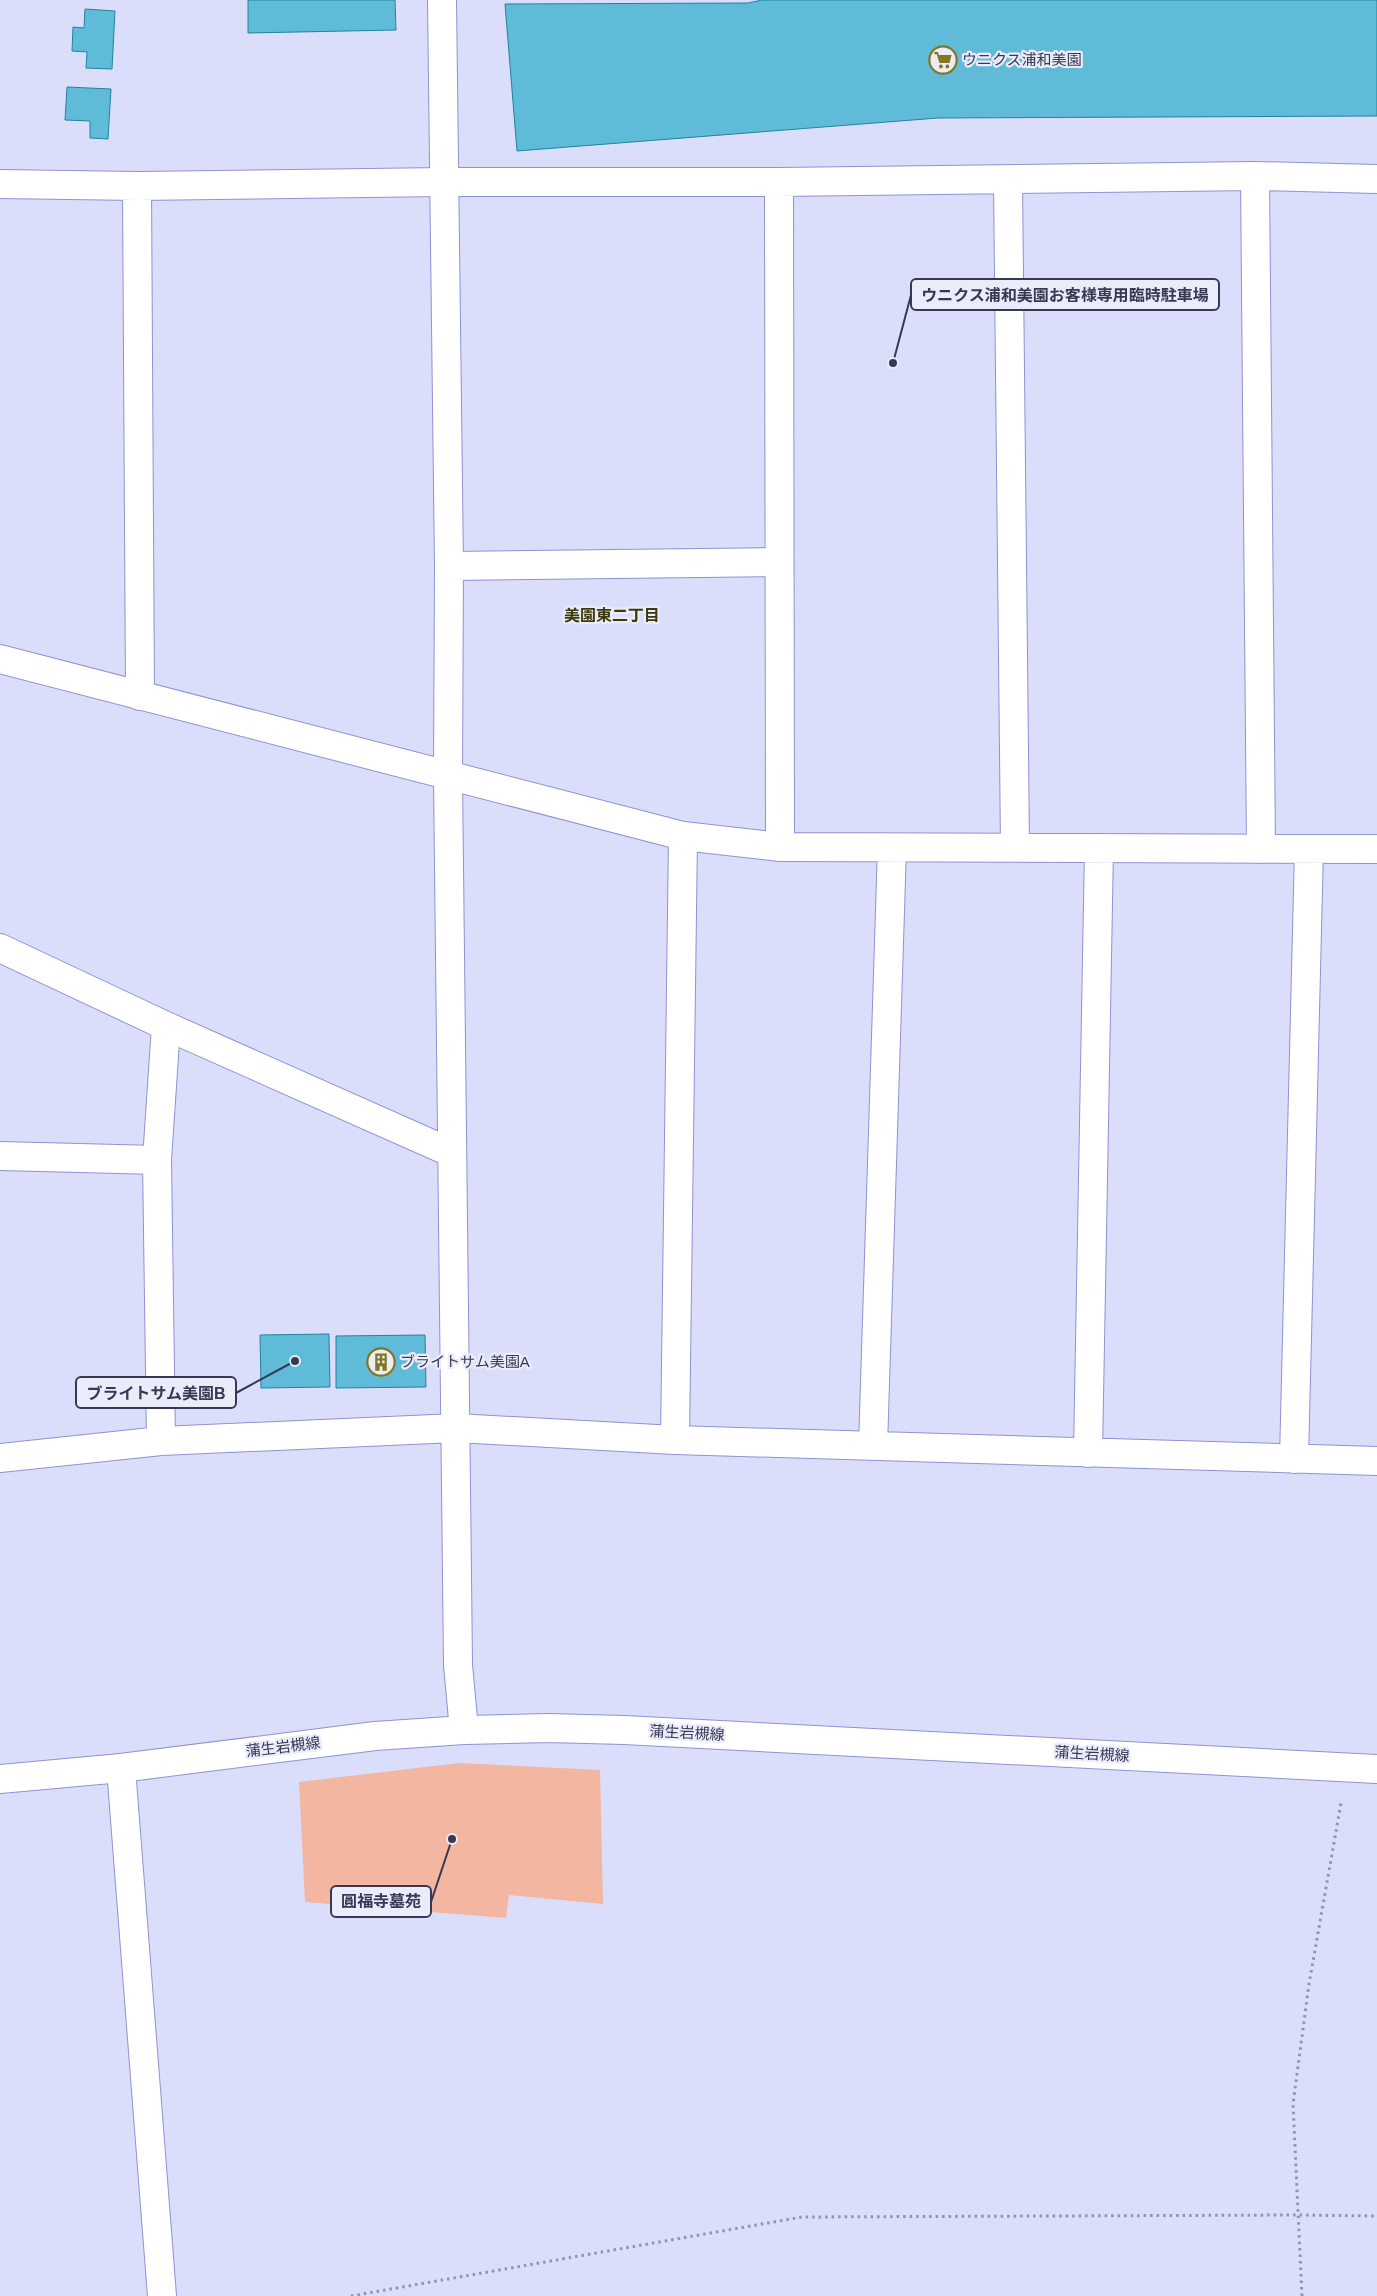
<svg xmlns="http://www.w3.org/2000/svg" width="1377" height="2296" font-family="Arial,'Noto Sans JP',sans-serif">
	<rect width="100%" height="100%" fill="#dbdefa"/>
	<path fill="#f3b6a0" d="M459 1763 600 1770 603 1904 509 1895 506 1918 305 1902 299 1782Z"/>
	<path fill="#60bbd8" stroke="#20849f" d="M248 0H395L396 30 248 33Z
		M762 0H1377V116L938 118 517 151 505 4 748 3Z
		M85 9 115 11 112 69 86 68 87 52 72 51 73 27 84 28Z
		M67 87 111 89 108 139 90 138V121L65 120Z
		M329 1334 330 1387 261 1388 260 1335Z
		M425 1335 426 1387 336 1388V1336Z"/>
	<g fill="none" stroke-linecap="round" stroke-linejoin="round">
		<g stroke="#8f92d3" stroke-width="30">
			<path id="minor" d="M442 0 449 566 448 777 458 1665 464 1730
				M1255 176 1261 849
				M1008 181 1015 847
				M779 182 780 847
				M0 184 137 186 444 182H779L1255 176 1377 179
				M137 186 140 696
				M449 566 778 562
				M0 659 683 836 780 847 1377 849
				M0 948 166 1026 452 1153
				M0 1156 157 1160 166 1026
				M157 1160 161 1441
				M675 1440 683 836
				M873 1446 892 848
				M1088 1453 1099 848
				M0 1458 161 1441 456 1428 675 1440 1377 1461
				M1294 1459 1309 849
				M121 1768 162 2296"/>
		</g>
		<g stroke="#8f92d3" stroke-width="30">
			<path id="major" d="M0 1779 121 1768 375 1736 464 1730 548 1728 624 1730 1377 1769"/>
		</g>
		<path stroke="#9193af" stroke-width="3" stroke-dasharray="2.5 4" stroke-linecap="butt" d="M351 2296 802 2217 1298 2215 1377 2216
			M1302 2296 1293 2104 1309 1984 1341 1803"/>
		<use href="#minor" stroke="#fff" stroke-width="28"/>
		<use href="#major" stroke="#fff" stroke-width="28"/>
	</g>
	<defs>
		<g id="supermarket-ring" transform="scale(1.4375)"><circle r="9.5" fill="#ebecfa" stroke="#84771b" stroke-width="1.5"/><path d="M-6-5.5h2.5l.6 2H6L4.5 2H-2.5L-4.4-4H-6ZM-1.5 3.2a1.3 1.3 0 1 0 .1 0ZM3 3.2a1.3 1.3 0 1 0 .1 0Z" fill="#84771b"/></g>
		<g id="building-ring" transform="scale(1.4375)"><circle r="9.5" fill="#ebecfa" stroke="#84771b" stroke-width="1.5"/><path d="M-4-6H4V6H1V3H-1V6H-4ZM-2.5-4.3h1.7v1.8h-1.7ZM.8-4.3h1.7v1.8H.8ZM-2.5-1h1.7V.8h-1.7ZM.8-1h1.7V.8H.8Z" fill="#84771b"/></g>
	</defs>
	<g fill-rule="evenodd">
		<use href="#supermarket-ring" x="943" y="60"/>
		<use href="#building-ring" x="381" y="1362"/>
	</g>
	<g text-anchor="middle" stroke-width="4.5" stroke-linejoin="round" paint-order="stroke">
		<g font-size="15" fill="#373854" stroke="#ebecfa" text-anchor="start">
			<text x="962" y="65">ウニクス浦和美園</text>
			<text x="400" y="1367">ブライトサム美園A</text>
		</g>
		<g font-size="15" fill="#373854" stroke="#ebecfa">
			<text transform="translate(687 1733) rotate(3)" y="5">蒲生岩槻線</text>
			<text transform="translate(283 1747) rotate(-7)" y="5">蒲生岩槻線</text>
			<text transform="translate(1092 1754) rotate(3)" y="5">蒲生岩槻線</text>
		</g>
		<g font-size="16" font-weight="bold" fill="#3e380d" stroke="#ebecfa">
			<text x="612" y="621">美園東二丁目</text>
		</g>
	</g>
	<path fill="none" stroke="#373854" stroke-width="2" d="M893 363L911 295M295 1361L236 1393M452 1839L431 1902"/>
	<g fill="#373854" stroke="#ebecfa" stroke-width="2">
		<circle cx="893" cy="363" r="5"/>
		<circle cx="295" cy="1361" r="5"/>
		<circle cx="452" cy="1839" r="5"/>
	</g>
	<g fill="#ebecfa" stroke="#373854" stroke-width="2">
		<rect x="911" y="279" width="308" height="31" rx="5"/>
		<rect x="76" y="1377" width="160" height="31" rx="5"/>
		<rect x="331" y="1886" width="100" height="31" rx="5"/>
	</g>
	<g font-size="16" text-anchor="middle" font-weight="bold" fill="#373854">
		<text x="1065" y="301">ウニクス浦和美園お客様専用臨時駐車場</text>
		<text x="156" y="1399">ブライトサム美園B</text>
		<text x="381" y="1907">圓福寺墓苑</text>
	</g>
</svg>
